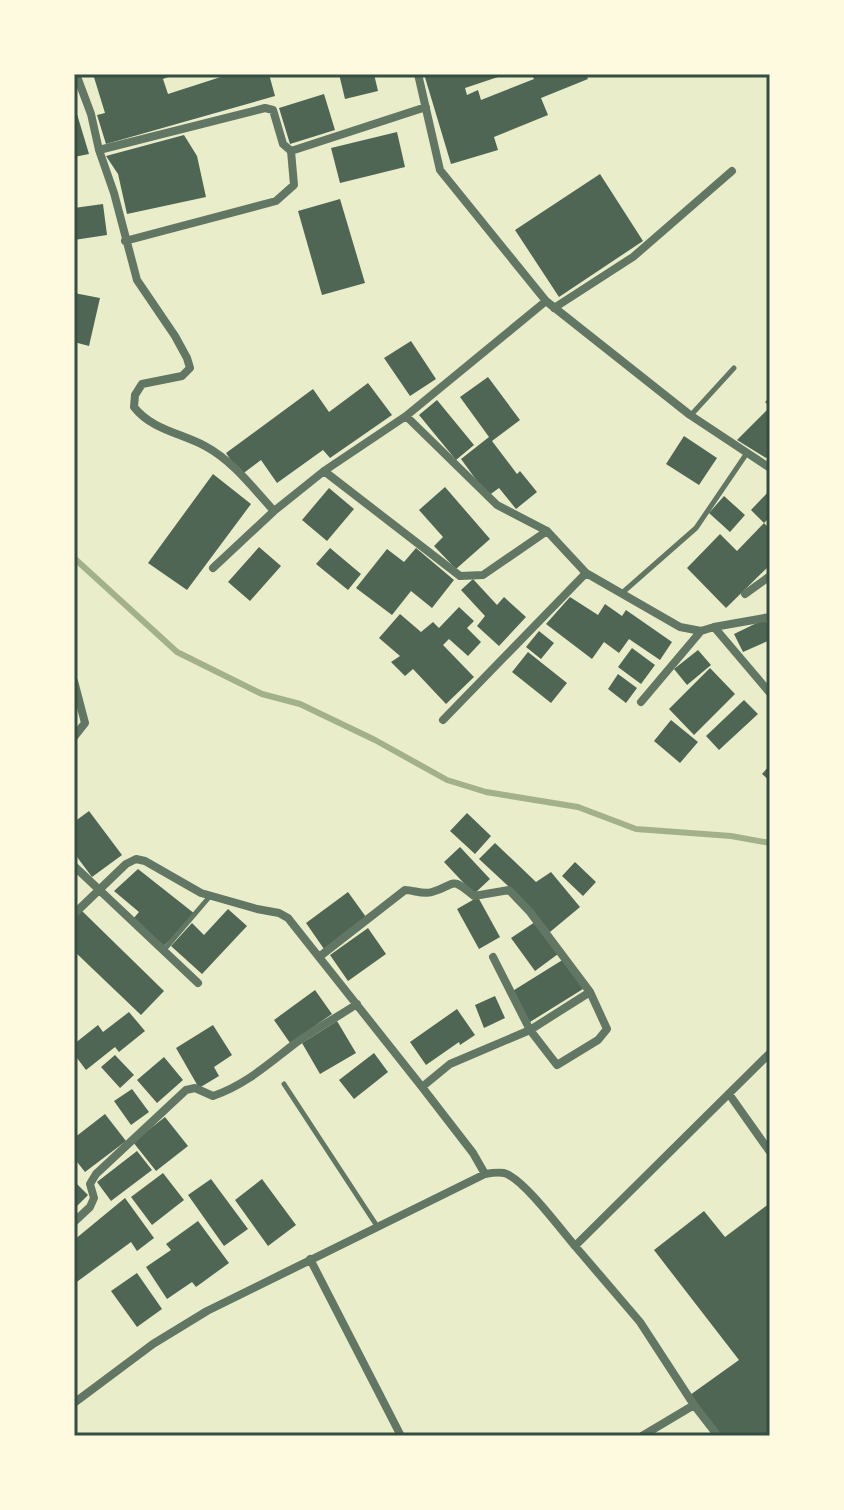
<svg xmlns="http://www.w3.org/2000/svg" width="844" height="1510" font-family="Signika,sans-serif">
	<rect width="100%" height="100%" fill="#e9edc9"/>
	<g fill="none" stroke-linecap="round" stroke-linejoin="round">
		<path stroke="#a3b18a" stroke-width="6" d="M74 558 177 652 262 694 300 704 375 740 447 780 486 792 578 807 636 829 731 836 770 843"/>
	</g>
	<path fill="#4f6655" d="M93 74H176L163 79 168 94 230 74H269L275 96 106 144 97 115 105 113Z
		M339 74H374L378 91 345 99Z
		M424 74H507L465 88 467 95 478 90 481 100 534 79 531 74H586L588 79 541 98 548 115 494 137 498 150 451 164Z
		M324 94 335 130 290 144 279 108Z
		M74 104 89 154 74 157Z
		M397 132 405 167 340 183 331 148Z
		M184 135 197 156 206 197 127 214 118 174 106 156Z
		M600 174 643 241 559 297 515 230Z
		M340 199 365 283 322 295 298 211Z
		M103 204 107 235 74 240V208Z
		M74 293 100 298 89 346 74 342Z
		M411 341 436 379 410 396 384 358Z
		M488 377 520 420 492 441 517 474 520 471 537 492 516 509 499 488 488 496 461 459 489 437 460 397Z
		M368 383 392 415 330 458 323 450 277 483 261 460 241 475 226 453 313 389 329 412Z
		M770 397V454L766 458 737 440 770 407 765 402Z
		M437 400 474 445 456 460 419 415Z
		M684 436 717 458 699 485 666 464Z
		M213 474 251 504 187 590 148 563Z
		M445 487 490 539 456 569 434 546 443 537 419 510Z
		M329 488 354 509 327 541 302 520Z
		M770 490V517L764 523 751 510Z
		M724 496 745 515 730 532 709 513Z
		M764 523 770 529V565L726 608 687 568 720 534 737 551Z
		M259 547 281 566 250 601 228 582Z
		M330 548 361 574 348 590 316 564Z
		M416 548 454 580 432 608 411 591 392 615 356 588 387 549 404 562Z
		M473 579 497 605 504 597 526 617 499 646 477 626 485 616 461 590Z
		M570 597 598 615 605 604 622 616 626 610 672 642 660 660 629 639 619 653 604 642 592 659 546 624Z
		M459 607 474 621 467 628 481 642 468 656 449 639 443 645 474 677 446 704 413 669 405 676 391 662 400 656 379 638 400 614 421 632 433 622 439 628Z
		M765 619 770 630V640L743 652 734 634Z
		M539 631 554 643 541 659 526 647Z
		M632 648 655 665 641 684 618 667Z
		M698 650 711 665 687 685 674 669Z
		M528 652 567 683 551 703 512 672Z
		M710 668 735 694 694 735 669 709Z
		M618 674 637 688 626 703 608 689Z
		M744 700 758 714 719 750 706 736Z
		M671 720 698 742 680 763 654 741Z
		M770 765V781L762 774Z
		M89 811 122 855 92 877 74 853V822Z
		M467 813 491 836 475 854 450 831Z
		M495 843 536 882 551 872 580 907 550 932 521 898 479 859Z
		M460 847 490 879 474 894 444 862Z
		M575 862 596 882 583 896 562 876Z
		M138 869 195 914 164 946 133 919 139 912 114 891Z
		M348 892 366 917 324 949 306 923Z
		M478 897 500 937 479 949 457 909Z
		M80 909 164 991 141 1015 74 951V915Z
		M228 909 247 926 202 974 171 946 192 923 204 935Z
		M535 922 558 954 535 971 511 938Z
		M368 928 386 954 348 981 330 955Z
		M564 959 583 989 530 1022 511 992Z
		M315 990 332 1014 290 1043 274 1020Z
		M495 996 505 1018 484 1028 475 1005Z
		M457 1009 475 1035 460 1045 459 1042 426 1065 410 1042Z
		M129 1012 145 1031 119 1052 115 1047 86 1070 74 1054V1044L98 1025 103 1032Z
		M337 1021 356 1053 320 1074 302 1043Z
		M213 1025 232 1055 214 1067 219 1076 199 1088 176 1048Z
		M374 1053 388 1072 354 1099 339 1080Z
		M115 1055 134 1075 120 1088 101 1067Z
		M164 1057 183 1080 157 1103 137 1080Z
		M132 1089 149 1112 131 1125 114 1101Z
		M105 1114 126 1141 85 1172 74 1158V1138Z
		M165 1117 188 1146 156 1171 133 1142Z
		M137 1151 152 1170 111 1201 97 1182Z
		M163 1173 184 1200 152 1225 131 1197Z
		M211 1179 248 1229 224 1246 188 1195Z
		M262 1179 296 1225 268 1246 235 1200Z
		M74 1181 88 1195 74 1209Z
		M125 1198 154 1238 137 1251 131 1242 74 1284V1240Z
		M770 1203V1436H722L690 1395 739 1360 654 1250 704 1211 725 1237Z
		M198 1221 229 1263 196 1287 192 1282 167 1299 146 1267 171 1250 166 1244Z
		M137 1273 162 1309 137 1327 111 1291Z"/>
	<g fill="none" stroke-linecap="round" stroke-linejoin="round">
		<path stroke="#617663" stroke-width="5" d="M691 415 734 368
			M622 593 696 528 747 453
			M164 950 211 895
			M284 1084 377 1226"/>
		<path stroke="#617663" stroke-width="8" d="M76 74 91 114 99 150 114 193 137 280 175 336 187 358 190 368 182 376 142 384 135 395 134 407C152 430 181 433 205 446 233 461 253 488 274 511
			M418 74 440 170 546 301 690 415 770 468
			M99 150 265 108 273 110 283 144 291 151 426 107
			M125 241 276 201 294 185 291 151
			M554 308 633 257 732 171
			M406 416 497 505 547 531 586 573 680 627 701 631 714 627 770 693
			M324 471 460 576 483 575 547 531
			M213 568 274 511 324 471 406 416 546 301
			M745 594 770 576
			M714 627 770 617
			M74 681 85 723 74 737
			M641 702 701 631
			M443 720 586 573
			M74 866 198 983
			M74 914 126 864 136 859 145 861 201 893 257 909 279 913 288 918 422 1087 473 1153 485 1174
			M319 957 405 890C414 890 423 895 432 892 457 885 449 875 474 896L509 890 530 912 590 992 530 1030 450 1064 422 1087
			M493 957 530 1030 557 1065 598 1040 607 1029 590 992
			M729 1094 770 1152
			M74 1222 90 1207 94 1198 90 1184 96 1174 186 1090 195 1088 213 1096C245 1085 267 1065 293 1045 313 1030 336 1018 357 1004
			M310 1259 401 1436
			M74 1403 153 1344 207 1311 485 1174C491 1173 498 1172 504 1173 523 1178 561 1230 575 1246
			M642 1436 694 1405
			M718 1436 694 1405 640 1322 575 1246 770 1053"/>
	</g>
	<rect width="844" height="1510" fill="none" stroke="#fefae0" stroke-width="152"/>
	<rect x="76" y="76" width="692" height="1358" fill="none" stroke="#344e41" stroke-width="3"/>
</svg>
